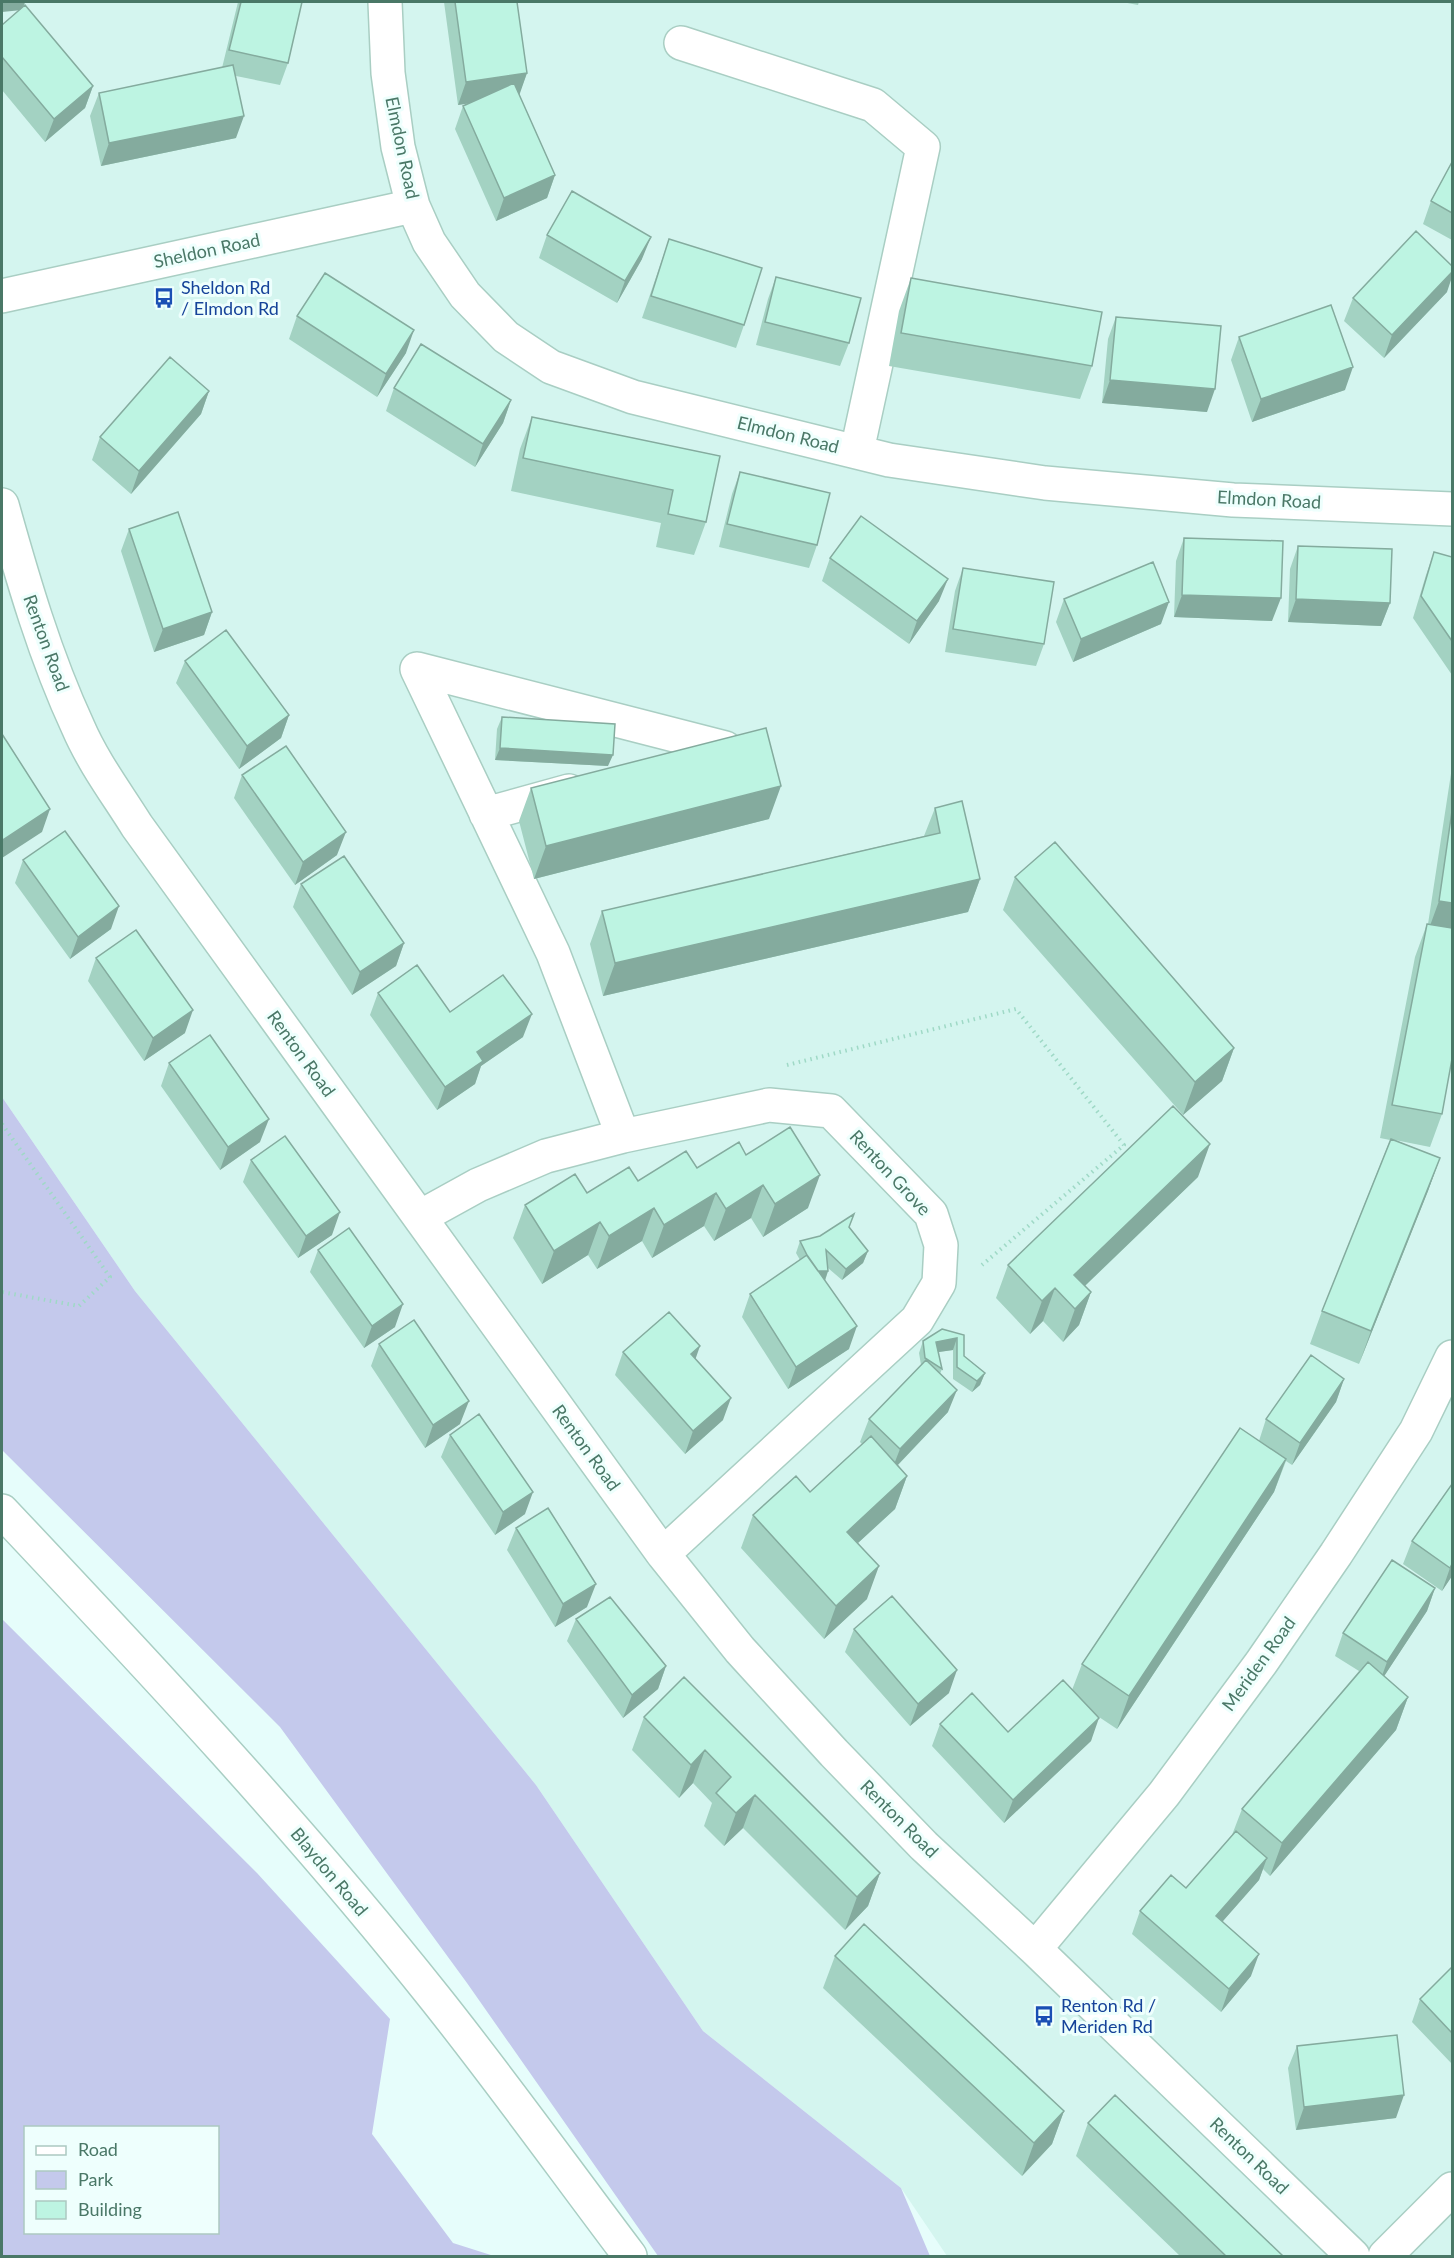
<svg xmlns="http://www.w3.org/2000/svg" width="1454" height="2258" font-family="Lato,sans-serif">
	<rect width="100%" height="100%" fill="#e6fdfb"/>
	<path fill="#d4f5ef" d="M2 2H1452V2256H947L901 2188 703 2031 536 1785 135 1291 2 1097Z"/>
	<path fill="#c4c9ec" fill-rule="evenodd" d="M2 1097 135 1291 536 1785 703 2031 901 2188 930 2256H658L467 1983 280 1727 2 1450Z
		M2 1619 257 1873 390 2019 372 2134 453 2243 494 2256H2ZM26 2128H218V2232H26Z"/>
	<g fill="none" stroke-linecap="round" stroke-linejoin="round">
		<g stroke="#a9cec3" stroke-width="36">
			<path id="minor" d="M385 2 388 73 398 147 413 206 429 242 465 295 506 337 551 367 633 397 889 460 1045 483 1233 500 1452 509
				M681 43 873 105 923 147 857 451
				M2 296 413 206
				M2 505C23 580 45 656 78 727 93 762 117 794 137 826L663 1554 740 1650 834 1753 924 1846 1035 1949 1353 2256
				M486 814 569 791
				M623 1136 553 953 417 669 725 748 700 755
				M420 1217 478 1185 546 1156 623 1136 769 1105 831 1111 931 1214 941 1245 939 1283 917 1320 663 1554
				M2 1511C151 1669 300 1828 435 1998 502 2082 565 2170 630 2256
				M1035 1949 1164 1794 1261 1663 1336 1554 1416 1431 1452 1357
				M1385 2256 1452 2189"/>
		</g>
		<path stroke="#9fd9c6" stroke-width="4" stroke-dasharray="1.5 4.5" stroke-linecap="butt" d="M787 1065 1016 1009 1124 1145 982 1265
			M2 1124 110 1277 79 1306 2 1292"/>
		<use href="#minor" stroke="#fff" stroke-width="33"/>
	</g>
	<path fill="#a3d2c2" d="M25 2 24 6 93 86 85 108 45 142 2 90V25L19 11Z
		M238 2H302L288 63 280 85 236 76V138L101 166 90 116 99 93 222 68Z
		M444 2H517L527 73 519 94 555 175 547 198 496 221 455 129 463 106 469 103 458 105Z
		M1122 2H1139L1138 5Z
		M1452 162V240L1423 224 1431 201Z
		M547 235 642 259 617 303 539 258Z
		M669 239 744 325 736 348 642 318Z
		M776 277 849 343 840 366 756 345 768 299Z
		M911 278 1092 366 1080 399 889 366 899 311Z
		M1447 292 1384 358 1344 321 1353 298Z
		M297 316 406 353 377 397 289 339Z
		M1116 317 1207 412 1102 403 1108 339Z
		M1239 337 1345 390 1252 422 1231 360Z
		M394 388 511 400 503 423 475 467 386 411Z
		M209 391 201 414 131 494 92 460 100 437Z
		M532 417 720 456 706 522 694 555 656 547 661 523 511 491 520 449Z
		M740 472 817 545 809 568 719 547 732 494Z
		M129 529 212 612 204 635 154 652 121 551Z
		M1184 538 1272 621 1174 617 1176 561Z
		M1298 546 1390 603 1381 626 1288 622 1290 569Z
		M1434 552 1452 557V675L1413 618 1426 575Z
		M830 558 939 601 909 644 822 581Z
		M963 568 1044 644 1036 666 945 652 955 591Z
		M1064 599 1161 624 1073 662 1056 622Z
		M185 661 289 715 281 738 239 769 176 683Z
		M502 717 608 766 495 760 497 729Z
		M1452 767V1059L1442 1114 1430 1147 1395 1140 1440 1158 1428 1191 1359 1364 1310 1344 1322 1311 1390 1140 1380 1138 1415 957 1427 924H1428Z
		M242 775 337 855 295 885 234 798Z
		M531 788 769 819 534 879 519 821Z
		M935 808 980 879 968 912 603 996 590 944 602 911 924 836Z
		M23 860 111 929 70 959 15 883Z
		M1015 877 1234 1048 1222 1081 1183 1115 1003 910Z
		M301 884 404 943 396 966 352 995 293 907Z
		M96 958 185 1033 144 1061 88 981Z
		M378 993 450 1012 523 1037 481 1066 475 1084 437 1110 370 1015Z
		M169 1063 260 1142 220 1170 161 1086Z
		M746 1155 808 1208 763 1237 751 1218 714 1241 704 1226 652 1258 642 1241 597 1269 588 1255 542 1284 513 1238 525 1205 587 1193 638 1181 697 1168Z
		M251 1160 332 1235 298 1258 243 1182Z
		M1198 1177 1085 1286 1091 1292 1079 1325 1063 1342 1043 1321 1030 1334 996 1298 1008 1265Z
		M849 1227 868 1251 863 1263 842 1280 828 1268V1271L825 1281 849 1349 788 1389 742 1317 750 1294 800 1260 796 1253 800 1241 820 1236Z
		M318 1250 395 1327 364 1348 310 1272Z
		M964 1335V1356L985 1373 980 1385 972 1392 953 1379V1350L938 1352 942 1369 940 1374 948 1412 898 1465 907 1476 895 1509 858 1543 867 1599 824 1639 741 1548 753 1515 810 1492 862 1444 860 1442 869 1419 921 1365 919 1353 923 1341Z
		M379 1344 460 1424 425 1448 371 1366Z
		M623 1352 723 1420 685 1454 615 1375Z
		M1344 1379 1336 1402 1292 1465 1286 1461 1274 1492 1117 1729 1096 1715 1091 1741 1004 1823 932 1746 940 1724 1008 1732 1072 1690 1082 1664 1259 1441 1266 1419Z
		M450 1435 525 1514 495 1535 441 1457Z
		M1452 1484V1576L1442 1591 1403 1564 1412 1541Z
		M516 1528 587 1607 555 1627 507 1550Z
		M1435 1588 1427 1611 1384 1676 1408 1697 1396 1730 1270 1876 1263 1869 1259 1880 1223 1921 1251 1976 1221 2012 1132 1934 1140 1911 1186 1888 1232 1835 1242 1809 1359 1671 1335 1656 1343 1633Z
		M576 1619 666 1666 658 1689 623 1718 567 1641Z
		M854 1629 949 1693 910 1726 845 1652Z
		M684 1677 880 1873 868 1906 845 1930 743 1828 724 1846 704 1826 712 1803 693 1783 679 1798 632 1750 644 1717Z
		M835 1956 1064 2111 1052 2144 1022 2176 823 1988Z
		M1452 1967V2064L1412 2022 1420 1999Z
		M1297 2046 1396 2118 1296 2130 1288 2068Z
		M1088 2123 1283 2256H1180L1076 2156Z"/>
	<path fill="#84ab9e" d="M2 2H25L22 10 2 12Z
		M527 73 519 96 458 105 466 82Z
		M93 86 85 108 45 142 54 119Z
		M244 116 236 138 101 166 109 143Z
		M555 175 547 198 496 221 504 198Z
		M651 237 642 259 617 303 625 281Z
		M1452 272V277L1447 292 1384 358 1392 335Z
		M414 330 406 353 377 397 386 374Z
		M1353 367 1345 390 1252 422 1261 399Z
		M1110 380 1215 389 1207 412 1102 403Z
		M209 391 201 414 131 494 139 471Z
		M511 400 503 423 475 467 483 444Z
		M948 579 939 601 909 644 917 621Z
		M1182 595 1281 598 1272 621 1174 617Z
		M1296 599 1390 603 1381 626 1288 622Z
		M1169 602 1161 624 1073 662 1081 639Z
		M212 612 204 635 154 652 163 629Z
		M289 715 281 738 239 769 247 746Z
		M500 748 613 755 608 766 495 760Z
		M781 786 769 819 534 879 546 846Z
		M50 809 42 832 2 858V843L3 840Z
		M346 832 337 855 295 885 303 862Z
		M980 879 968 912 603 996 615 963Z
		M1439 901 1452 903V937L1427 934Z
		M119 906 111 929 70 959 78 937Z
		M404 943 396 966 352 995 360 972Z
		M193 1010 185 1033 144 1061 153 1038Z
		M532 1014 523 1037 481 1066 475 1084 437 1110 445 1087 477 1052Z
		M1234 1048 1222 1081 1183 1115 1195 1082Z
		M269 1119 260 1142 220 1170 228 1147Z
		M1210 1144 1198 1177 1068 1302 1074 1275Z
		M1440 1158 1428 1191 1359 1364 1371 1331Z
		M820 1175 808 1208 763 1237 775 1204Z
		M763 1185 751 1218 714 1241 726 1209Z
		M716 1193 704 1226 652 1258 664 1225Z
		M654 1208 642 1241 597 1269 609 1236Z
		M340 1212 332 1235 298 1258 306 1236Z
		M600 1222 588 1255 542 1284 554 1251Z
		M868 1251 863 1263 842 1280 846 1269Z
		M814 1271H828L824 1283Z
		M1055 1288 1043 1321 1030 1334 1042 1301Z
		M1091 1292 1079 1325 1063 1342 1075 1309Z
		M403 1304 395 1327 364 1348 372 1326Z
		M857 1326 849 1349 788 1389 796 1367Z
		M957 1338 953 1350 932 1353 936 1342Z
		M700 1346 692 1369 691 1354Z
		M985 1373 980 1385 972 1392 977 1381Z
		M1344 1379 1336 1402 1292 1465 1300 1443Z
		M957 1390 948 1412 891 1472 900 1449Z
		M731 1398 723 1420 685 1454 693 1431Z
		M469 1401 460 1424 425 1448 433 1425Z
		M1286 1459 1274 1492 1117 1729 1129 1696Z
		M907 1476 895 1509 835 1564 847 1532Z
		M533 1492 525 1514 495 1535 503 1512Z
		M1452 1564V1576L1442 1591 1450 1568Z
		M879 1566 867 1599 824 1639 836 1606Z
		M596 1584 587 1607 555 1627 563 1604Z
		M1435 1588 1427 1611 1379 1684 1387 1662Z
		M666 1666 658 1689 623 1718 632 1695Z
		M957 1670 949 1693 910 1726 918 1704Z
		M1408 1697 1396 1730 1270 1876 1282 1843Z
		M1099 1718 1091 1741 1004 1823 1013 1800Z
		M705 1750 693 1783 679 1798 691 1765Z
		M755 1795 743 1828 724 1846 736 1813Z
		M1267 1858 1259 1880 1208 1938 1216 1916Z
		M880 1873 868 1906 845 1930 857 1897Z
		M1259 1954 1251 1976 1221 2012 1229 1989Z
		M1404 2095 1396 2118 1296 2130 1304 2107Z
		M1064 2111 1052 2144 1022 2176 1034 2143Z"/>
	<path fill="#bdf4e2" stroke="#84ab9e" stroke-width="1.5" d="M241 2H302L288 63 229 50Z
		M455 2H517L527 73 466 82Z
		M25 5 93 86 54 119 2 57V25Z
		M233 65 244 116 109 143 99 93Z
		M514 83 555 175 504 198 463 106Z
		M1452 162V213L1431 201Z
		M572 191 651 237 625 281 547 235Z
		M1416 231 1452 266V272L1392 335 1353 298Z
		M669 239 762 268 744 325 651 296Z
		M325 273 414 330 386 374 297 316Z
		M776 277 861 298 849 343 765 322Z
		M911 278 1102 312 1092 366 901 333Z
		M1331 305 1353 367 1261 399 1239 337Z
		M1116 317 1221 326 1215 389 1110 380Z
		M421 344 511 400 483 444 394 388Z
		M170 357 209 391 139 471 100 437Z
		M532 417 720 456 706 522 668 514 673 490 523 458Z
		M740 472 830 493 817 545 727 524Z
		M178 512 212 612 163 629 129 529Z
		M861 516 948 579 917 621 830 558Z
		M1184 538 1283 541 1281 598 1182 595Z
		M1298 546 1392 549 1390 603 1296 599Z
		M1434 552 1452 557V641L1421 596Z
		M1153 562 1169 602 1081 639 1064 599Z
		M963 568 1054 582 1044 644 953 629Z
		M226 630 289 715 247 746 185 661Z
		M502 717 615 724 613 755 500 748Z
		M766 728 781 786 546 846 531 788Z
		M2 734 50 809 3 840 2 838Z
		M286 746 346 832 303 862 242 775Z
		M962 801 980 879 615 963 602 911 940 833 935 808Z
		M1452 811V903L1439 901Z
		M65 831 119 906 78 937 23 860Z
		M1055 842 1234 1048 1195 1082 1015 877Z
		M344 856 404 943 360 972 301 884Z
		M1427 924 1452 928V1059L1442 1114 1392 1105Z
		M136 930 193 1010 153 1038 96 958Z
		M417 965 450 1012 503 975 532 1014 477 1052 483 1061 445 1087 378 993Z
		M210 1035 269 1119 228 1147 169 1063Z
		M1173 1106 1210 1144 1074 1275 1091 1292 1075 1309 1055 1288 1042 1301 1008 1265Z
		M790 1127 820 1175 775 1204 763 1185 726 1209 716 1193 664 1225 654 1208 609 1236 600 1222 554 1251 525 1205 575 1174 587 1193 629 1167 638 1181 686 1151 697 1168 739 1142 746 1155Z
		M285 1136 340 1212 306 1236 251 1160Z
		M1391 1139 1440 1158 1371 1331 1322 1311Z
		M854 1214 849 1227 868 1251 846 1269 826 1250 828 1271H818L808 1257 800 1241 820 1236Z
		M349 1228 403 1304 372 1326 318 1250Z
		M807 1255 857 1326 796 1367 750 1294Z
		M669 1312 700 1346 691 1354 731 1398 693 1431 623 1352Z
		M414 1320 469 1401 433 1425 379 1344Z
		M942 1329 964 1335V1356L985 1373 977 1381 957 1367V1338L936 1342 942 1369 925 1358 923 1341Z
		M1311 1355 1344 1379 1300 1443 1266 1419Z
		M926 1360 957 1390 900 1449 869 1419Z
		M479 1414 533 1492 503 1512 450 1435Z
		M1240 1428 1286 1459 1129 1696 1082 1664Z
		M871 1436 907 1476 847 1532 879 1566 836 1606 753 1515 796 1476 810 1492Z
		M1452 1484V1564L1450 1568 1412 1541Z
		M548 1508 596 1584 563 1604 516 1528Z
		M1392 1560 1435 1588 1387 1662 1343 1633Z
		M892 1596 957 1670 918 1704 854 1629Z
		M610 1597 666 1666 632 1695 576 1619Z
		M1368 1662 1408 1697 1282 1843 1242 1809Z
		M684 1677 880 1873 857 1897 755 1795 736 1813 716 1793 731 1777 705 1750 691 1765 644 1717Z
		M1063 1680 1099 1718 1013 1800 940 1724 972 1693 1008 1732Z
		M1236 1831 1267 1858 1216 1916 1259 1954 1229 1989 1140 1911 1171 1875 1186 1888Z
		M864 1924 1064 2111 1034 2143 835 1956Z
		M1452 1967V2033L1420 1999Z
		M1397 2035 1404 2095 1304 2107 1297 2046Z
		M1115 2095 1283 2256H1226L1088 2123Z"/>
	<defs>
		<g id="bus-bare" transform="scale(1.62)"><path d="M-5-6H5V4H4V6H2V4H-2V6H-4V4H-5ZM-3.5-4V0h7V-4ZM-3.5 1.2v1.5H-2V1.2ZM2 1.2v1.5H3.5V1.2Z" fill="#1a4fb4" stroke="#eefffd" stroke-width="2.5" paint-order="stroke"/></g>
	</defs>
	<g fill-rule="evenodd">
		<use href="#bus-bare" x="164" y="298"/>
		<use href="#bus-bare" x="1044" y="2016"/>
	</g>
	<g text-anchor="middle" stroke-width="6" stroke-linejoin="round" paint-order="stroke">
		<g font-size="18" fill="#4a7867" stroke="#eefffd">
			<text transform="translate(402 148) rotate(78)" y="6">Elmdon Road</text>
			<text transform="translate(207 251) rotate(-12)" y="6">Sheldon Road</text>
			<text transform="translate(788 435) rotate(14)" y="6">Elmdon Road</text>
			<text transform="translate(1269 500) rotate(3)" y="6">Elmdon Road</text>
			<text transform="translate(46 643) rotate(70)" y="6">Renton Road</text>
			<text transform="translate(301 1054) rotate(54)" y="6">Renton Road</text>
			<text transform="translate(890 1173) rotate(47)" y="6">Renton Grove</text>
			<text transform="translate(586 1448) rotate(54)" y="6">Renton Road</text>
			<text transform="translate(1259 1664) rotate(-54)" y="6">Meriden Road</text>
			<text transform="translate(899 1819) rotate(45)" y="6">Renton Road</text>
			<text transform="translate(329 1872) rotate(50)" y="6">Blaydon Road</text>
			<text transform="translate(1249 2156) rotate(44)" y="6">Renton Road</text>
		</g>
		<g font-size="18" fill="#164399" stroke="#eefffd" text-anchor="start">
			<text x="181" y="294">Sheldon Rd<tspan x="181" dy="21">/ Elmdon Rd</tspan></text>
			<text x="1061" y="2012">Renton Rd /<tspan x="1061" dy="21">Meriden Rd</tspan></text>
		</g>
	</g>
	<rect width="1454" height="2258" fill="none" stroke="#4a7867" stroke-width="6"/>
	<rect x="24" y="2126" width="195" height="108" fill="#eefffd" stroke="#acc9c1" stroke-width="1.5"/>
	<rect x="36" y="2146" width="30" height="9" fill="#ffffff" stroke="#acc9c1" stroke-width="1.5"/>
	<text x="78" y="2156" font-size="18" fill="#4a7867">Road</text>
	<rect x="36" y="2171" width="30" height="18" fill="#c4c9ec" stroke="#acc9c1" stroke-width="1.5"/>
	<text x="78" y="2186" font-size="18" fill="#4a7867">Park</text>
	<rect x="36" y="2201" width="30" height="18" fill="#bdf4e2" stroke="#acc9c1" stroke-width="1.5"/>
	<text x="78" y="2216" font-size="18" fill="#4a7867">Building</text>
</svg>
